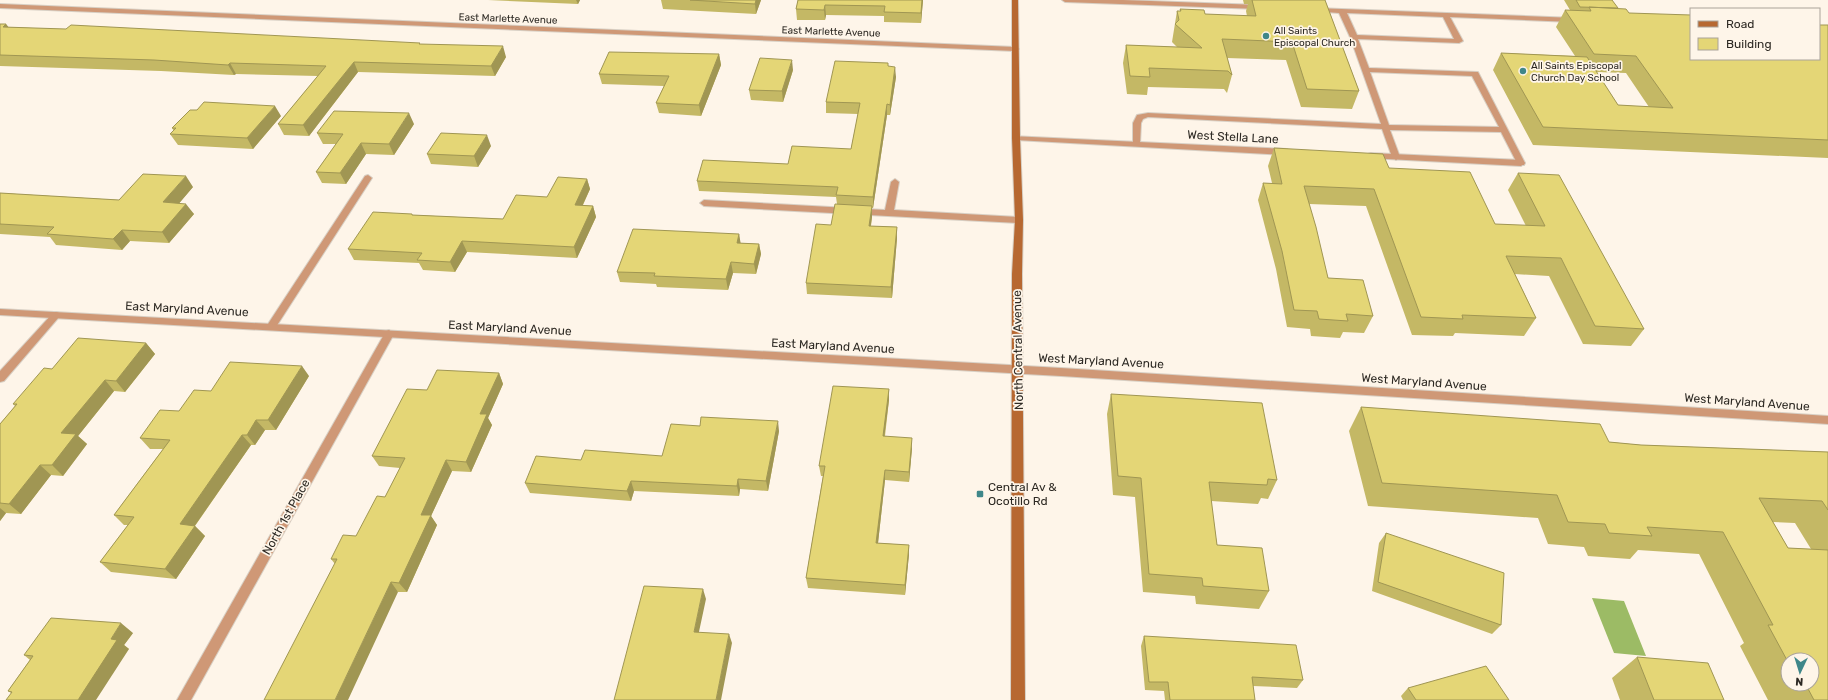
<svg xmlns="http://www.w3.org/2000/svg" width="1828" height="700" font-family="Rubik,sans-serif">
	<rect width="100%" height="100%" fill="#fef5e9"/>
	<path fill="#9cbb65" d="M1592 598 1624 601 1646 656 1614 653Z"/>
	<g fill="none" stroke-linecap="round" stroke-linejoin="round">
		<g stroke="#d8d0c5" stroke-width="2">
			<path id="service" d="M1062 0H1123L1259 5 1262 7 1259 9 1065 2Z
				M1315 8 1575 18V22H1572L1450 17 1463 41 1459 43 1358 39 1369 68 1478 72 1525 163 1524 165H1518L1501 132 1390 130 1400 157 1396 160 1392 157 1382 129 1148 117 1143 119 1141 123 1140 144 1136 146H1133V123L1137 115 1148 113 1381 124 1350 37 1339 13 1313 11V9ZM1347 13 1443 17 1454 39 1357 35ZM1370 72 1472 76 1499 127 1389 125Z
				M368 175 372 178 274 330H268L266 327 268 324 365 176Z
				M895 179 899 182 894 210 1019 217 1023 220 1019 223 704 206 700 203 704 200 885 210 891 182Z"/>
		</g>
		<g stroke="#d8d0c5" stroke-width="2">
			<path id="minor" d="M0 4 1015 47 1019 49 1015 51 0 8Z
				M1013 136 1287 149 1291 152 1287 155 1016 140 1012 138Z
				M1371 153 1521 160 1525 163 1521 166 1368 158V154Z
				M56 312 59 313 61 315 59 317 4 381 0 382V371L53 313Z
				M389 330 394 334 191 700H177L386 331Z"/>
		</g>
		<g stroke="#d8d0c5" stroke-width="2">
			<path id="tertiary" d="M0 309 1061 368 1828 416V424L1061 376 0 315Z"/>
		</g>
		<g stroke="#d8d0c5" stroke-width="2">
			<path id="secondary" d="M1012 0H1018L1020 138 1023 220 1022 274 1025 700H1011L1012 274 1015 220 1012 138Z"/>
		</g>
		<use href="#service" fill="#cf9876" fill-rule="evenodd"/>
		<use href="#minor" fill="#cf9876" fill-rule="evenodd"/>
		<use href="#tertiary" fill="#cf9876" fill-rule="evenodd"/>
		<use href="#secondary" fill="#b76831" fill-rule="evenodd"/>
	</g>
	<path fill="#c4b865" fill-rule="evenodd" d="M488 0H580L578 4Z
		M661 0H761L756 14 663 9Z
		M798 0H923L921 23 884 22V16L826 15 825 20H797L796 9Z
		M1243 0H1325L1359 91 1352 109 1301 107 1286 60 1227 58 1232 75 1227 93 1224 89 1148 87 1147 95 1127 94 1123 63 1126 45 1177 47 1172 42 1177 11H1180V9L1205 14 1247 16 1246 11 1248 4H1244Z
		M1564 0H1612L1617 8 1629 13 1691 59 1828 25V158L1533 145 1493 70 1501 53 1575 56 1556 27 1565 10H1570ZM1596 72 1626 73 1649 107 1618 105Z
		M0 24H6L8 27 420 44 506 57 495 76 358 72 309 136 284 135 278 124 318 76 236 74 234 75 161 71 0 66Z
		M719 54 721 65 701 116 659 113 656 103 664 86 602 84 599 74Z
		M888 66 896 77 890 115H887L873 208H872V217L871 226 897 227V238L892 298 807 294 806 283 831 225 837 204 836 197 699 191 697 181 788 164 851 149 858 114 826 113V102Z
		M793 70 783 102 751 100 749 90Z
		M281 116 253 149 178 145 170 134 174 131 172 128Z
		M414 124 394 155 366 154 346 184 322 183 316 172 336 144H323L317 133Z
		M491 146 478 167 431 164 427 154Z
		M1274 148 1389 168 1495 224 1526 226 1508 190 1518 173 1644 329 1631 346 1583 344 1549 276 1515 274 1536 318 1524 336 1455 333 1453 336 1412 335 1366 206 1309 204 1328 278 1373 316 1364 333 1343 332 1340 338 1311 336 1310 329 1287 327 1276 269 1258 200 1263 183H1272L1268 166Z
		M587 179 590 189 583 205 593 206 596 217 577 258 467 252 455 272 423 270 419 263 354 260 348 249 413 215 503 219Z
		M193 187 179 203 194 214 169 243 130 241 122 250 56 245 50 237 0 234V193L119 200Z
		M739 234 740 243 759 244 761 254 756 274 733 273 728 290 657 287 656 284 620 282 617 272Z
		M146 343 155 354 125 392 114 391 78 436 87 444 63 476 51 475 21 514 6 513 0 521V424L15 406 13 404Z
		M499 373 503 384 488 418 492 425 471 472 452 471 431 516 437 525 407 592H398L335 564 331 559 356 536 385 497 400 468 379 466 372 456 427 390Z
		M309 376 276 430H265L255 445H251L195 526 205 536 176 579 111 572 100 562 128 525H124L114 515 163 449H150L140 438 179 411 211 391Z
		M889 389V400L885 436 912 448 909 482 885 480 878 543 909 545V554L905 595 808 588 806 578 823 476H821L819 466Z
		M1111 394 1277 480 1268 499 1261 498 1258 504 1211 501 1217 545 1269 591 1259 609 1196 604 1195 596 1143 592 1135 497 1113 495 1107 414Z
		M1361 407 1609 442 1641 445 1828 452V700H1768L1740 646 1744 643 1699 554 1638 550 1630 559 1588 556 1584 547 1548 544 1538 518 1368 506 1349 431ZM1773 522 1795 523 1811 549 1788 548ZM1788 660 1812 684H1788Z
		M779 431 768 491 740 489 739 496 634 491 631 501 530 493 525 483 581 460 662 456Z
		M1386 533 1501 625 1492 634 1372 591 1379 543Z
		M133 633 124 645 129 649 11 693 8 691 30 660 24 655Z
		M1144 636 1303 680 1297 688 1253 686 1255 700H1165L1164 691 1145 690 1141 646Z
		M1637 657 1724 700H1620L1612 678Z
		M1408 688 1509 700H1403L1401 696Z"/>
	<path fill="#a09653" d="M576 0H580L578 4Z
		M756 0H761L756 14 755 4Z
		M922 0H923L921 23V13Z
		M825 5 826 15 825 20 824 10Z
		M6 24 14 34 3 27Z
		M503 46 506 57 495 76 491 66Z
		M719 54 721 65 701 116 699 105Z
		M792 60 793 70 783 102 782 91Z
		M354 62 358 72 309 136 303 125Z
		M230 63 236 74 234 75 228 65Z
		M895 67 896 77 890 115V105Z
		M887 104V115L873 208V197Z
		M275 106 281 116 253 149 247 138Z
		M409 113 414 124 394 155 389 144Z
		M487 135 491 146 478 167 474 156Z
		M361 143 366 154 346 184 340 173Z
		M186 176 193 187 171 213 163 202Z
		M587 179 590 189 578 215 575 205Z
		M186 204 194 214 169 243 162 232Z
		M593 206 596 217 577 258 574 247Z
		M872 206V217L869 237V226Z
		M897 227V238L892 298 891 287Z
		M122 230 130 241 122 250 113 239Z
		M739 234 741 245 737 243Z
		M462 241 467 252 455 272 450 262Z
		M759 244 761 254 756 274 754 264Z
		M731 262 733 273 728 290 726 279Z
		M146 343 155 354 125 392 116 381Z
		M302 366 309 376 276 430 268 420Z
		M499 373 503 384 488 418 492 425 471 472 466 462 480 414Z
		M105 380 114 391 78 436 87 444 63 476 52 465 61 433Z
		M889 389V400L883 446V436Z
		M256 420 265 430 255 445 247 435Z
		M778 421 779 431 768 491 766 481Z
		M242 435 251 445 189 534 180 524Z
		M912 438V448L909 482V472Z
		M446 460 452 471 431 516 437 525 407 592 399 583 421 515Z
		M40 465 51 475 21 514 9 504Z
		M885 470V480L877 552 876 543Z
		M738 479 740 489 739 496 737 486Z
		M631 481 634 491 631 501 627 491Z
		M0 508 6 513 0 521Z
		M195 526 205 536 176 579 165 569Z
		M909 545V554L905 595V585Z
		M391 582 398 592 348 700H335Z
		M703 589 706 599 697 641 694 632Z
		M121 623 133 633 124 645 129 649 96 700H78L111 639Z
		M729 634 732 643 721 700H716Z"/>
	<path fill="#e4d676" stroke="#a09653" d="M690 0H756L755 4Z
		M798 0H922L921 13 884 12 885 6 825 5 824 10 796 9Z
		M1252 0H1325L1359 91 1307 89 1292 42 1222 39 1232 75 1228 71 1149 68 1150 77 1130 76 1126 45 1202 48 1175 24 1179 20 1177 11H1181L1180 9 1204 10 1205 14 1256 16Z
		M1576 0H1612L1618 8 1580 7Z
		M1589 7 1626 9 1629 13 1691 15V59H1819V25H1828V140L1543 127 1501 53 1587 57 1618 105 1673 108 1636 56 1594 54 1565 10 1591 11Z
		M0 24H6L3 27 66 29 71 25 420 43 419 44 503 46 491 66 354 62 303 125 278 124 326 66 230 63 228 65 154 60 0 55Z
		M609 52 719 54 699 105 656 103 669 76 599 74Z
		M760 58 792 60 782 91 749 90Z
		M835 61 888 63V66L895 67 890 105 887 104 873 197 836 195 838 187 697 181 703 160 788 164 792 146 851 149 860 103 826 102Z
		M204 102 275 106 247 138 170 134 176 128H172L190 110H197Z
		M334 111 409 113 389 144 361 143 340 173 316 172 343 134 317 133Z
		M441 133 487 135 474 156 427 154Z
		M1274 148 1383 154 1389 168 1470 172 1495 224 1545 226 1518 173 1559 175 1644 329 1595 326 1561 258 1506 256 1536 318 1462 315 1463 319 1421 317 1374 189 1304 186 1316 227 1328 278 1363 280 1373 316 1346 314 1348 321 1319 319 1317 311 1294 310 1282 251 1263 183 1282 184Z
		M143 174 186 176 163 202 186 204 162 232 122 230 113 239 47 234 54 227 0 224V193L119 200Z
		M558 177 587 179 575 205 593 206 574 247 462 241 450 262 417 260 422 253 348 249 373 212 412 214V215L503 219 516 195 547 197Z
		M835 204 872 206 869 226 897 227 891 287 806 283 816 224 831 225Z
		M633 229 739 234 737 243 759 244 754 264 731 262 726 279 654 276 655 273 617 272Z
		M78 338 146 343 116 381 105 380 61 433 76 434 52 465H40L9 504 0 503V424L17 404H13L44 368 52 369Z
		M230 362 302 366 268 420H256L247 435H242L180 524 195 526 165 569 100 562 134 517 114 515 170 440 140 438 160 410 179 411 194 390 211 391Z
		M437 370 499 373 480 414H487L466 462 446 460 421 515H431L399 583 391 582 335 700H264L337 559H331L343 535 356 536 377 496 385 497 405 458 372 456 407 389 427 390Z
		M833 386 889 389 883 436 912 438 909 472 885 470 876 543 909 545 905 585 806 578 825 466H819Z
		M1111 394 1262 403 1277 480 1268 479 1267 485 1209 482 1217 545 1262 548 1269 591 1203 586 1202 578 1149 574 1141 478 1118 476Z
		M1361 407 1600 424 1609 442 1641 445 1828 452V510L1822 501 1759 498 1788 548 1828 550V700H1814L1806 685H1800V684H1812V660H1788V662L1768 625H1773L1723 532 1647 527 1652 536 1609 533 1605 524 1568 522 1557 495 1382 483Z
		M701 417 778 421 766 481 738 479 737 486 631 481 627 491 525 483 536 456 581 460 585 450 662 456 671 424 700 426Z
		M1386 533 1504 573 1501 625 1378 582Z
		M644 586 703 589 694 632 729 634 716 700H614Z
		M51 618 121 623 111 639 117 640 78 700H6L12 692 8 691 33 656 24 655Z
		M1144 636 1296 645 1303 680 1252 677 1255 700H1170L1168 682H1149Z
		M1637 657 1708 663 1724 700H1654Z
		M1486 666 1509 700H1416L1408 688Z"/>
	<g fill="#3f8789" stroke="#fef5e9" stroke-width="1.5">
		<circle cx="1266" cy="36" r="4"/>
		<circle cx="1523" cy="71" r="4"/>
		<rect x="976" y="490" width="8" height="8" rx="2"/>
	</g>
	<g text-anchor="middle" stroke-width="3.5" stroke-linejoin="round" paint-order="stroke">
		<g font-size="10" fill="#2d2923" stroke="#fef5e9">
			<text transform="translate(508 18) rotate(2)" y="4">East Marlette Avenue</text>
			<text transform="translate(831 31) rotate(2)" y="4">East Marlette Avenue</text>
		</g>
		<g font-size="10" fill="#2d2923" stroke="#fef5e9" text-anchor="start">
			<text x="1274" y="34">All Saints<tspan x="1274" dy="12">Episcopal Church</tspan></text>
			<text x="1531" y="69">All Saints Episcopal<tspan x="1531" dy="12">Church Day School</tspan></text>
		</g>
		<g font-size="12" fill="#2d2923" stroke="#fef5e9">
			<text transform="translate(1233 137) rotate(3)" y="4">West Stella Lane</text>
			<text transform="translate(187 309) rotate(3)" y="4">East Maryland Avenue</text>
			<text transform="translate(510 328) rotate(3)" y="4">East Maryland Avenue</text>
			<text transform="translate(833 346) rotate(3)" y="4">East Maryland Avenue</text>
			<text transform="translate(1018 350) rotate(-91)" y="4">North Central Avenue</text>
			<text transform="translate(1101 361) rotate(3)" y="4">West Maryland Avenue</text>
			<text transform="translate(1424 382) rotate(4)" y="4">West Maryland Avenue</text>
			<text transform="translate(1747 402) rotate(4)" y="4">West Maryland Avenue</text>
			<text transform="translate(286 517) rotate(-61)" y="4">North 1st Place</text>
		</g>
		<g font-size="12" fill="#2d2923" stroke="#fef5e9" text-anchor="start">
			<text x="988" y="491">Central Av &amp;<tspan x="988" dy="14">Ocotillo Rd</tspan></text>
		</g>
	</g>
	<rect x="1690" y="8" width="130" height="52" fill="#fef5e9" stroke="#aaa39a"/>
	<rect x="1698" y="21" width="20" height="6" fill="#b76831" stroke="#aaa39a"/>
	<text x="1726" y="28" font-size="12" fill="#2d2923">Road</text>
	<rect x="1698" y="38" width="20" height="12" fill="#e4d676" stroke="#aaa39a"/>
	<text x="1726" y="48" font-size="12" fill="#2d2923">Building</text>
	<g transform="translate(1800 672) rotate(184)"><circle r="19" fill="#fef5e9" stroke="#aaa39a"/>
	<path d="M0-3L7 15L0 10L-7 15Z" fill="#3f8789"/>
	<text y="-6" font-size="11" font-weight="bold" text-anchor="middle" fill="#2d2923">N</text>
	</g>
</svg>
